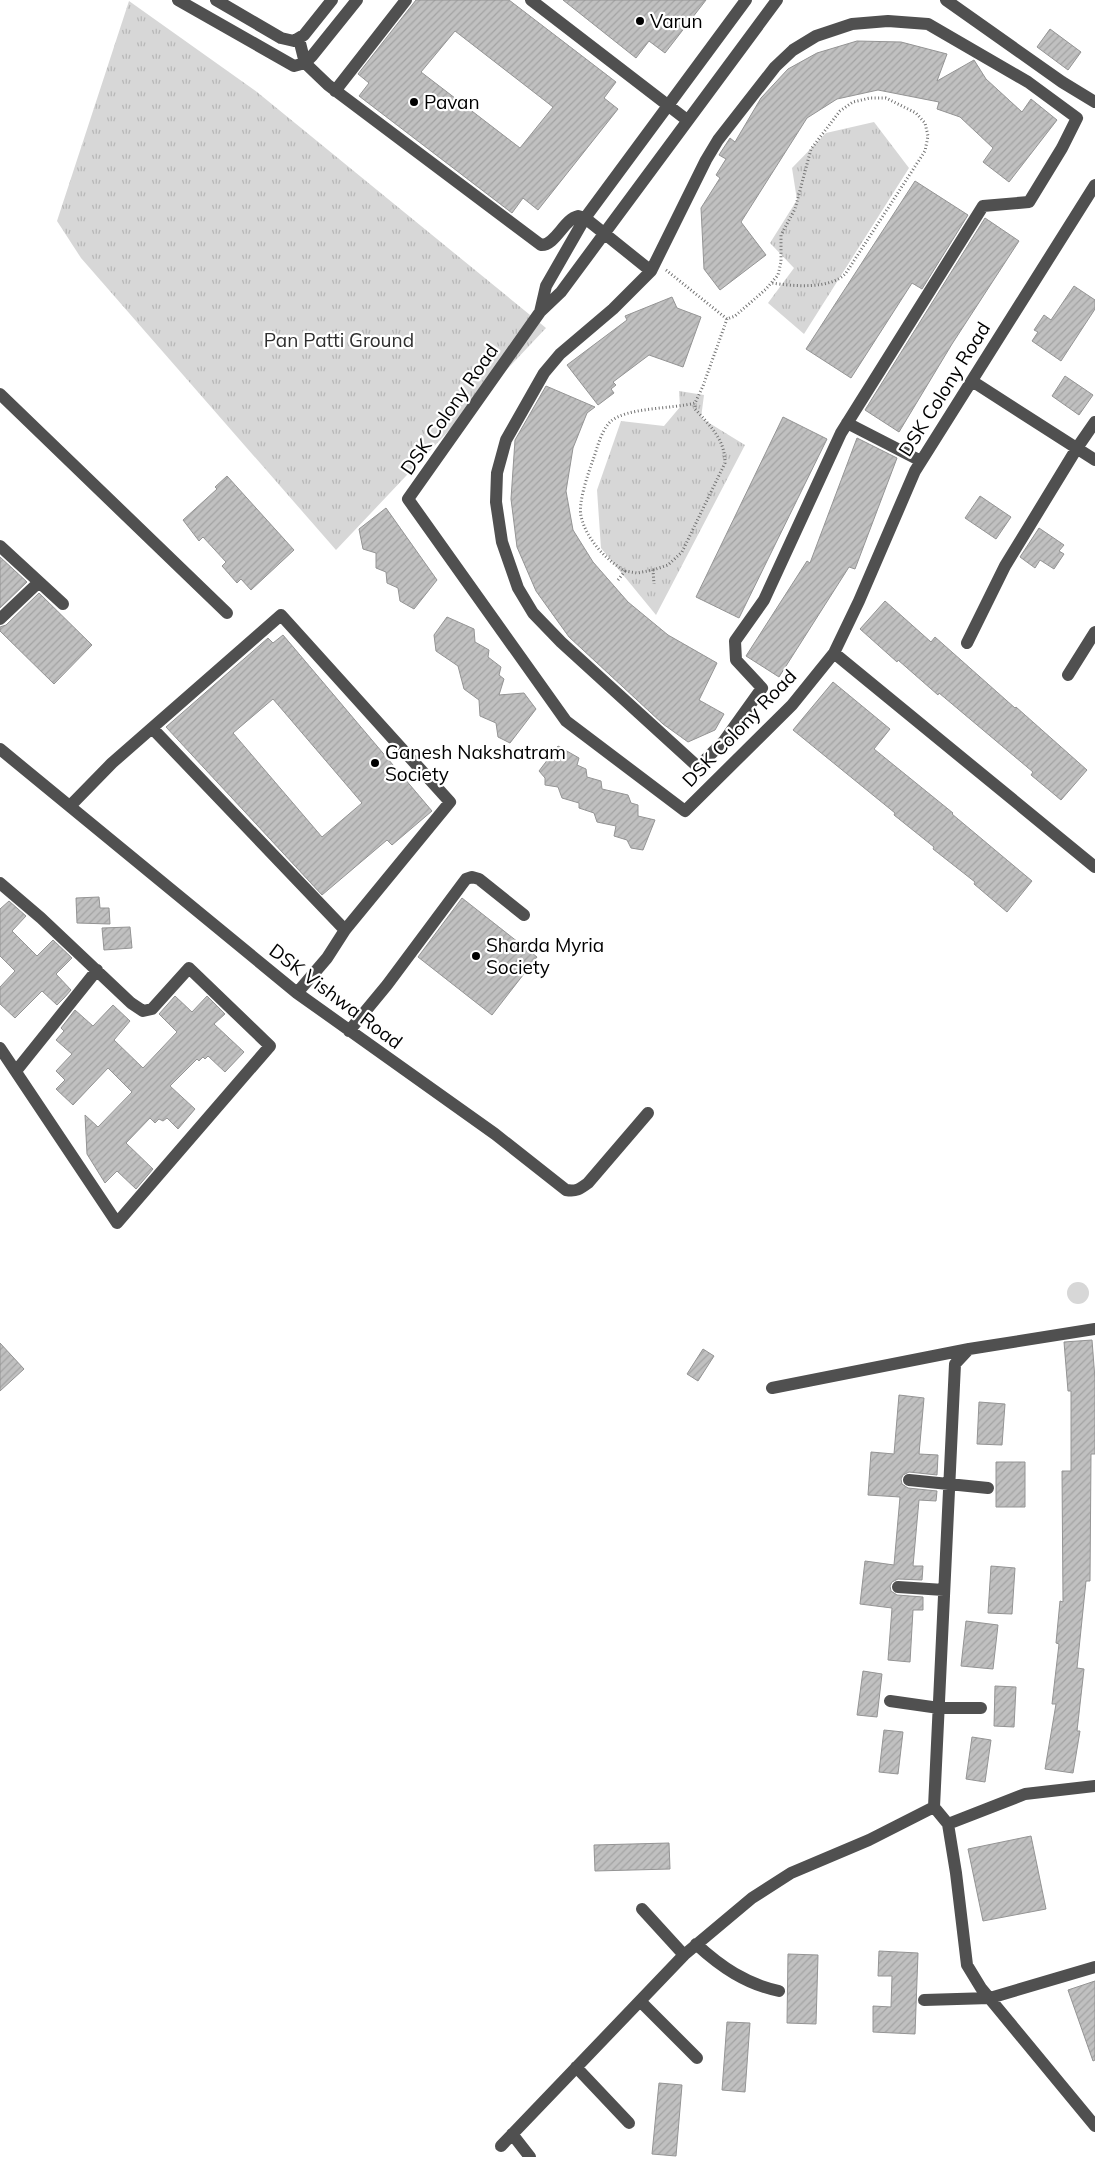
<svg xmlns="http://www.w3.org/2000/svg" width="1095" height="2157" font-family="Mulish,sans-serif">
	<defs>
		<pattern id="park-tufts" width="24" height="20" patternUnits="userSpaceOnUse" patternTransform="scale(1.25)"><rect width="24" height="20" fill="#d7d7d7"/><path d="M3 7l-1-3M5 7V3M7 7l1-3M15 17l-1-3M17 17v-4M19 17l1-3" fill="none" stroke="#b7b7b7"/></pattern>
		<pattern id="building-hatch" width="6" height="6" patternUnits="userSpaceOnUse" patternTransform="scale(1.25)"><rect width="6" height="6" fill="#c0c0c0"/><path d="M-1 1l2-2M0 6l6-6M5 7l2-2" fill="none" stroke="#a3a3a3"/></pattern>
	</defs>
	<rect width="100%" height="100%" fill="#fff"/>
	<path fill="#d7d7d7" d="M1067 1293a11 11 0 1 1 22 0a11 11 0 1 1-22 0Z"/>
	<path fill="url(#park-tufts)" d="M129 1 257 92 546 328 336 550 81 258 57 221Z
		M874 122 909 168 804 334 768 303 794 268 770 243 797 200 792 168 826 133Z
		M679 391 704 395 701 418 745 445 656 615 601 548 597 490 621 421 664 426 680 407Z"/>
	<path fill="url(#building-hatch)" stroke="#949494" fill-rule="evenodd" d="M416 0H509L616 82 604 98 618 109 538 210 523 198 512 213 359 96 369 83 358 74ZM455 31 553 107 520 148 421 72Z
		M563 0H706L665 53 649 41 636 58Z
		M1050 29 1081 52 1068 70 1037 47Z
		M857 41 901 42 947 54 937 81 974 60 986 79 1022 112 1031 99 1057 120 1009 182 983 162 993 148 960 117 937 109 939 102 878 90 837 99 807 118 741 222 766 255 720 290 704 269 701 208 720 178 716 175 726 159 719 155 730 138 735 142 761 98 788 69 817 53Z
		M915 181 968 215 922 289 912 283 851 378 806 349Z
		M985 218 1019 241 952 344 899 432 865 410Z
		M1074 286 1095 300V309L1061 361 1032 341 1038 332 1034 330 1044 315 1051 320Z
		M672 297 677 308 701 317 683 367 649 355 613 382 616 385 611 389 614 393 598 405 567 365 627 320 625 316Z
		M1065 376 1093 395 1079 415 1052 396Z
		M546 386 595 407 587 413 573 448 566 491 573 530 593 562 628 602 668 635 717 663 699 700 724 714 715 730 688 742 663 724 569 637 536 591 517 547 511 499 515 440Z
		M783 417 827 439 739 618 696 597Z
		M857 438 897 458 855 569 849 567 779 677 746 656 807 561 810 563Z
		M227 476 294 550 251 590 241 579 237 583 222 566 226 562 203 537 199 541 183 520 217 489 215 487Z
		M980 496 1011 517 996 539 965 518Z
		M386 508 437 580 414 609 400 601 398 588 387 583 386 572 376 568V553L363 549 359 529Z
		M1039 528 1064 545 1059 551 1064 554 1054 569 1040 560 1035 568 1020 557Z
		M0 557 27 582 0 608Z
		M39 593 92 645 54 684 0 631V627L6 625Z
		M885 601 931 642 935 637 1015 708 1016 707 1087 770 1061 800 1031 775 1033 772 939 693 938 695 898 660 897 662 860 629Z
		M447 617 474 629 475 642 489 650 488 657 501 667 499 675 504 679 499 695 524 693 536 709 510 743 498 737 496 723 480 716 479 700 464 689 458 666 436 651 434 635Z
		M283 635 432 811 392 845 387 840 322 895 166 727 268 638 273 643ZM273 699 362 803 322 837 233 733Z
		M833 682 890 729 874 749 953 813 952 814 1032 881 1007 912 974 884 975 882 933 849 934 847 894 815 895 813 793 730Z
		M558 746 579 758 577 765 586 769 587 777 601 781 602 789 628 795 631 803 638 805V816L655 820 643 850 631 848 627 840 614 836 616 826 597 822 594 813 579 808V803L562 798 558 787 545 785V778L539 771Z
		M99 897 100 908H109L110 924 77 923 76 898Z
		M462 898 537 957 492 1015 418 957Z
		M9 901 26 916 12 931 37 956 53 940 72 958 56 974 71 990 64 998 57 1005 42 991 15 1018 0 1004V987L15 971 0 956V909Z
		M130 927 132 948 104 950 102 928Z
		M175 996 192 1012 207 996 225 1014 214 1024 244 1052 225 1072 208 1056 205 1059 203 1057 199 1061 197 1059 170 1086 195 1109 178 1129 167 1118 163 1121 159 1119 155 1123 150 1118 126 1143 153 1169 136 1189 117 1171 105 1183 87 1154 85 1115 98 1127 132 1092 108 1068 73 1105 56 1089 65 1080 56 1071 72 1054 56 1040 64 1031 61 1028 75 1010 93 1026 113 1005 130 1021 114 1040 143 1068 177 1032 159 1014Z
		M1092 1340 1095 1379V1454H1091L1090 1581H1086L1077 1668 1084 1669 1077 1731H1080L1073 1773 1045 1769 1056 1704H1052L1059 1644 1056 1643 1060 1601 1063 1602 1062 1471H1071V1391H1068L1064 1342Z
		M0 1343 24 1369 0 1391Z
		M703 1349 714 1356 698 1381 687 1374Z
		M899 1395 924 1398 919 1454 938 1455 937 1475 909 1472 903 1475 901 1479 902 1484 908 1488 937 1491 936 1501 919 1500 913 1566H923L922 1580 898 1579 892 1582 890 1586 891 1591 897 1595 923 1597V1610H913L910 1662 888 1660 892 1608 860 1604 865 1561 894 1565 900 1497 868 1495 871 1452 894 1454Z
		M979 1402 1005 1404 1002 1445 977 1444Z
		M996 1462H1025V1507H996Z
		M991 1566 1015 1568 1012 1614 988 1613Z
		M966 1621 998 1625 993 1669 961 1666Z
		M863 1671 882 1674 877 1717 857 1715Z
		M995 1686 1016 1687 1014 1727 994 1726Z
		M884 1730 903 1732 898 1774 879 1772Z
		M972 1737 991 1740 985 1782 966 1779Z
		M1031 1836 1046 1909 983 1921 968 1849Z
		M669 1843 670 1869 595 1871 594 1845Z
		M879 1951 918 1953 915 2034 873 2032V2006L891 2007 892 1976H878Z
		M788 1954 818 1955 816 2024 787 2023Z
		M1095 1981V2060L1093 2061 1068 1990Z
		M727 2022 750 2023 745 2092 722 2090Z
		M659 2083 682 2085 676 2156 652 2154Z"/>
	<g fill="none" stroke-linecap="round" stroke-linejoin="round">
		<path stroke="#727272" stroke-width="3" stroke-dasharray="1 2.5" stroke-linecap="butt" d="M666 270 727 319 735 316 750 303 766 289 778 275 781 262V235L795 209 811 149 840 111 853 102 870 98H886L916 113 925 123 928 136 925 151 846 273C831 290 791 286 772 283
			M653 570 668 565 682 552 725 463C725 439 710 426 695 409V403
			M625 571 637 573 653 570 654 584
			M618 580 625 571C606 560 586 539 581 516 578 502 588 474 593 460 597 449 601 431 610 422 626 407 673 409 695 403L703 386 727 319"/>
		<path stroke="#505050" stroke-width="12" d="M178 0 294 66 305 63 312 56 357 0
			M216 0 281 38 294 41 304 35 332 0
			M531 0 687 120
			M777 0 561 292 540 312 408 499 566 721 685 811 792 705 834 653 859 601 915 471 1095 185
			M946 0 1062 82 1095 102
			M888 21 928 24 1028 82 1077 118 1062 148 1029 202 983 206 841 433 764 600 735 641 736 660 762 688 724 741 698 767 561 642 533 613 518 588 502 542 496 502 497 473 506 440 544 373 560 354 613 309 651 271 706 160 718 140 775 67 793 50 816 36 852 24Z
			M299 39 305 63 328 85 541 245C555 246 564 219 578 216L585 218 651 271
			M335 91 406 0
			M540 312 546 286 585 218 746 0
			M972 381 1095 460
			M0 394 227 613
			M847 423 921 461
			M0 546 63 604
			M0 619 39 582
			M967 643 1005 566 1077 448 1095 422
			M834 653 1095 867
			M1068 675 1095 632
			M152 728 345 930
			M0 749 297 993 495 1134 566 1190C576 1192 580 1189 588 1183L648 1113
			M70 806 112 763 281 615 450 802 345 930 327 958 297 993
			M0 883 41 918 131 1003 143 1011 152 1009 189 968 270 1046 117 1223 0 1048
			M349 1031 387 985 466 879 472 877 479 879 524 915
			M16 1071 97 970
			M772 1388 969 1349
			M909 1480 988 1488
			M898 1587 944 1590
			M890 1701 939 1708H981
			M1095 1786 1025 1794 948 1824 956 1873 967 1965 981 1988 1095 2126
			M948 1824 934 1807 955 1364 969 1349 1095 1329
			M642 1909 684 1955
			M696 1944C721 1967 746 1984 779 1991
			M924 2000 990 1998 1095 1967
			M640 2001 697 2058
			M576 2067 629 2123
			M512 2134 530 2157
			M501 2146 684 1955 752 1898 791 1873 869 1840 934 1807"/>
	</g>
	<g fill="#000" stroke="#fff" stroke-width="2">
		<circle cx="640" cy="21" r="5"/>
		<circle cx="414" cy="102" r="5"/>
		<circle cx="375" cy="763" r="5"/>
		<circle cx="476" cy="956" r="5"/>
	</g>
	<g text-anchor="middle" stroke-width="4.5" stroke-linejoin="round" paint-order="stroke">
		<g font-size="19" fill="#000" stroke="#fff" text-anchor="start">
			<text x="650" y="28">Varun</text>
			<text x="424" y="109">Pavan</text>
			<text x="385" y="759">Ganesh Nakshatram<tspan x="385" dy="22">Society</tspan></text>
			<text x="486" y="952">Sharda Myria<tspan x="486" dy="22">Society</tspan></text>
		</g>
		<g font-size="19" fill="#2e2e2e" stroke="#fff">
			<text x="339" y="347">Pan Patti Ground</text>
		</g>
		<g font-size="19" fill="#000" stroke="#fff">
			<text transform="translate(944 389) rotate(-58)" y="7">DSK Colony Road</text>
			<text transform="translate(449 409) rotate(-55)" y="7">DSK Colony Road</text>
			<text transform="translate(739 728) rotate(-46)" y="7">DSK Colony Road</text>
			<text transform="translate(336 996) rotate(37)" y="7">DSK Vishwa Road</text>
		</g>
	</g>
</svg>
